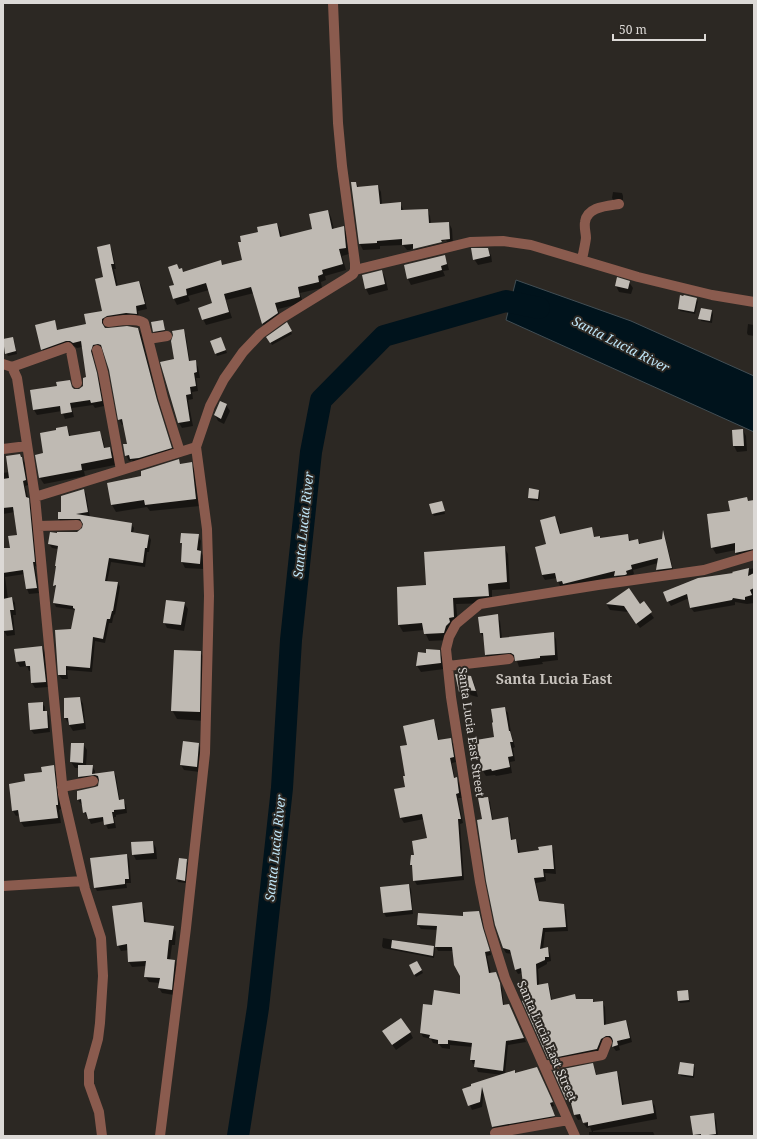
<svg xmlns="http://www.w3.org/2000/svg" width="757" height="1139" font-family="'Noto Serif',serif">
	<rect width="100%" height="100%" fill="#2c2823"/>
	<path fill="#00131c" stroke="#424e54" d="M516 280 631 321 754 376V432L506 320Z"/>
	<path fill="#0007" d="M352 183H356L359 188 378 186 381 192 382 205 400 203 404 211 427 210 430 216 431 224 449 223 452 229 453 245 417 255 414 250 447 242 446 240 410 249 412 250H407L403 245 380 246V249L363 250 360 244Z
		M613 192 622 193 623 196V200L614 201 612 198Z
		M328 211 331 217 334 229 343 227 347 233 349 254 342 256 346 270 325 276 326 280 321 282 322 288 300 293 303 303 278 309 281 320 267 330 263 324 254 293 226 300 232 318 206 325 203 319 213 304 209 290 188 296 190 301 177 305 174 299 170 287 175 285 180 270 182 269 184 273 221 261 223 266 243 261 260 232 277 224 280 230 282 237 313 230Z
		M109 245 112 250 116 269H114L118 287 139 282 142 287 147 309 138 311 139 319 105 324 104 329 138 328 141 334 159 406 174 453 134 464 132 460 129 461 126 455 128 444 124 424 122 425 119 419 110 370 104 349H102L95 350 93 357 99 380 104 406 95 408 93 405 72 408 74 417 65 419 62 411 37 415 34 410 58 387 69 381 73 389 79 390 84 386 87 378 82 347 77 348 74 346H69L45 354 42 349 54 321 58 331 87 325 103 312 105 277Z
		M487 249 491 255 492 262 478 265 474 259Z
		M444 256 447 262 449 270 443 271 445 276 411 285 408 279 405 266Z
		M382 271 385 277 388 290 369 295 366 289Z
		M629 282 633 288 631 294 619 292 616 286Z
		M696 299 698 301 695 314 680 311 679 309Z
		M712 311 713 314 712 323 701 321 700 318Z
		M164 324 165 332 155 334 154 331Z
		M287 324 292 334 272 345 268 338Z
		M748 324 754 325V336L748 335 747 333Z
		M183 330 186 336 190 362 195 361 198 367 200 378H196L198 391 192 392 193 399 188 400 193 426 182 428 179 423 175 360Z
		M14 340 17 354 8 356 6 353Z
		M222 341 227 353 217 356 211 342Z
		M226 405 230 411 224 424 218 421 215 415Z
		M67 427 71 437 99 432 103 439 105 449 110 448 114 455 115 465 84 471 85 476 44 484 40 478 44 454 58 431Z
		M743 430 746 436 747 451 737 452 734 446 733 431Z
		M22 458 25 463 28 485 25 486 28 498 31 504 37 567 35 566 39 593 29 594 27 589 25 574 5 577 8 599 12 598 15 603 16 615H13L15 635 7 636 4 631 3 619V549L11 548 18 535 15 512 3 514V473L9 472Z
		M179 460 181 465 191 463 195 470 200 506 150 511 147 507 116 512 112 505 108 484 142 477Z
		M84 490 86 494 90 517 131 524 134 528 133 533 149 536 151 540 149 552H147L145 567 111 562 107 582H118L120 587 115 615 114 614 112 623H109L105 643 95 641 92 672 67 670 68 679H62L59 675 72 630 76 610 56 607 54 603 56 589 54 585 57 568 56 566 58 549 52 548 49 544 83 529V523H61L59 519Z
		M539 491 540 493 539 501 530 500 529 497Z
		M754 501V556L739 560 736 553V550L716 554 712 547 749 502Z
		M442 502 445 514 434 516 433 514Z
		M555 518 558 522 561 535 591 529 595 538 599 537 601 539 628 536 631 541 638 540 641 545 663 539 664 533 674 573 660 575 657 570 658 563 633 570 634 574 618 581 616 576 566 588 560 586 557 578 545 580 542 575 547 545Z
		M198 535 201 541 200 551 204 557 203 569 185 568 182 562 183 545 181 542Z
		M504 547 508 554 510 589 492 590V603L456 604 458 624 448 640 429 641 424 630 403 632 399 625 398 610 427 586Z
		M754 568V603L747 604 735 602V605L694 612 691 608 689 598 671 606 668 601 734 573Z
		M629 589 640 605 643 603 654 618 640 628 628 612 610 610 607 605Z
		M184 603 188 609 184 631 167 628 164 622Z
		M497 616 500 621 502 638 553 633 556 639 558 660 542 662 543 664 519 667 516 658 489 661 486 655 484 639 481 633 479 618Z
		M42 647 45 652 48 687 35 688 32 683 31 671H29L27 666 20 667 17 662Z
		M439 651 442 657 444 669 421 672 417 666 419 653 427 654Z
		M200 652 206 661 204 721 177 719 172 710Z
		M471 677 474 683 478 697 470 695 463 697 460 692Z
		M80 698 83 704 86 729 73 731 65 718Z
		M42 703 45 707V712H47L49 716 50 732 34 734 31 730Z
		M504 708 508 713 511 733 515 747 513 748 515 761 510 762 512 773 496 776 495 775 486 776 483 771Z
		M433 720 436 725 439 741 450 739 453 744 456 762 452 763 455 779 456 778 459 783 462 798H458L463 823 460 824 464 880 417 885 414 880 413 868 411 865 412 856 416 857 428 839 424 819 404 823 401 818 395 790 406 788 408 746Z
		M72 744H83L87 750 86 766H92L95 771V775L114 772 116 776 120 801 123 800 126 805 127 813 116 815V817H114L116 828 108 829 104 821 91 824 88 817H87L84 812 83 804H81L78 800 98 786 100 781 98 779 82 782 79 777V768H75L71 762Z
		M198 744 202 750 200 772 184 770 181 765Z
		M53 766 56 772 61 809 59 810 61 823 24 827 21 822 20 815 16 816 13 811 26 782Z
		M487 798 490 802 493 821 507 819 510 823 512 841 516 840 518 845 520 854 540 851 551 847 554 851 556 874 545 873 546 881 536 883 540 902 563 905 566 910 568 931 545 932 543 949 547 948 550 953 551 961 547 962V964L538 969 539 985 548 984 550 989 552 1001 574 995 577 1000H592L594 1002H602L605 1007 606 1026 626 1021 628 1026 632 1042 619 1046 620 1050 616 1051 613 1047 614 1042 608 1040 600 1054 551 1063 549 1058 526 1001 522 973 518 974 515 969 512 954 506 953 503 948 483 820Z
		M153 842 156 848 157 859 136 860 133 854Z
		M127 855 129 859 131 883H126L127 888 97 891 95 887Z
		M180 859 186 860 188 863 186 883 178 882 177 879Z
		M409 885 411 889 413 914 386 917 384 913Z
		M141 903 144 909 146 923 173 927 176 932 175 945H172L170 960 175 961 178 966 174 995 162 993 159 988 160 983 149 982 145 976 146 966 132 967 129 962V950L121 951 118 945Z
		M479 912 481 917 485 934 491 955 487 956 491 974 496 973 502 988 504 1006 509 1005 526 1042 508 1045 505 1074 515 1072 516 1074 539 1072 554 1106 551 1107 556 1120 496 1131 493 1127 484 1091 482 1107 472 1110 463 1090 503 1075 478 1072 476 1067V1064H473L471 1059 473 1047 450 1045V1049L442 1048 439 1044 433 1043 431 1039 423 1037 421 1033 433 1006 461 995V976L453 951H438L436 947 437 930 421 929 418 925 464 917Z
		M383 938 434 947 435 949 434 958 383 948 382 946Z
		M417 962 423 973 416 977 410 966Z
		M687 991 690 1002 680 1003 679 1001Z
		M383 1032H410L413 1038 396 1050Z
		M593 1064 597 1076 616 1072 619 1078 624 1106 652 1101 655 1106 657 1119 593 1131V1132H653L655 1136H589V1132H592L590 1127 587 1128 584 1124 593 1121 583 1119 578 1120 575 1115 572 1104 570 1105 567 1099Z
		M693 1065 695 1068 694 1078 681 1076 679 1073Z
		M713 1114 716 1120 718 1136H694V1135Z"/>
	<g fill="none" stroke-linecap="round" stroke-linejoin="round">
		<path stroke="#00131c" stroke-width="22" d="M238 1136 258 1008 282 788 291 640 311 452 321 400 384 336 506 301 539 308"/>
	</g>
	<path fill="#bfbab3" d="M351 182H356L357 187 378 185 380 204 401 202V210L428 209 429 223 449 222 450 239 441 240 442 242 413 249V244L402 245V239L377 241V243L359 244Z
		M328 210 332 229 344 226 346 248 339 249 343 264 322 270 323 274 318 276 319 282 298 287 300 297 275 303 278 313 262 324 251 287 224 294 229 312 202 320 198 308 212 303 206 283 186 289 187 295 173 299 169 286 174 285 168 267 177 264 179 269 182 268 183 272 221 260 222 265 242 260 238 242H241L240 236 258 232 257 227 277 223 280 237 312 229 309 214Z
		M110 244 114 264H111L116 286 139 281 145 304 136 306 137 314 126 313 107 316 102 319V323L105 328H108L127 326 138 328 157 400 172 448 139 458 130 459 129 455 125 456 123 444H127L122 419 118 420 109 370 101 345 98 344 93 345 91 351 97 373 102 401 91 403 90 400 70 403 72 412 61 414 60 406 33 410 30 390 57 386 56 382 70 380 72 387 74 389H79L83 386V378L86 377 81 341 73 343 70 341H66L41 350 35 325 55 320 57 330 86 324 84 314 102 311 95 279 103 277 97 247Z
		M471 248H488L490 256 473 260Z
		M445 255 447 264 441 266 442 270 407 279 404 265Z
		M382 270 385 284 365 289 362 275Z
		M617 277 630 281 628 289 615 286Z
		M680 295 683 296 684 295 697 298 694 312 678 309Z
		M701 308 712 310 710 321 698 319Z
		M163 320 165 330 153 332 151 322Z
		M287 322 292 331 270 343 266 337Z
		M184 329 189 361 196 360 197 372 194 373 196 386 190 387 191 394 186 395 190 421 178 423 160 362 174 359 171 341 173 335 172 331Z
		M13 337 16 351 5 354 3 339Z
		M221 337 226 350 215 354 210 341Z
		M220 401 227 404 221 419 214 415Z
		M67 426 69 436 100 431 104 448 110 447 112 458 81 464 82 470 39 478 35 455 43 453 40 433 56 430V428Z
		M743 429 744 446H733L732 430Z
		M20 454 21 457H22L26 480 23 481 26 497 29 498 35 562H33L37 588 26 589 23 570 3 573V548H10L8 536 17 535 13 507 3 508V479L9 478 6 456Z
		M179 459 180 464 192 462 196 499 145 505 144 500 111 505 107 483 141 476V471Z
		M529 488 539 490 538 499 528 498Z
		M84 489 88 512 76 514 132 523 131 532 149 535 147 548H145L143 563 109 558 105 581 118 582 113 611H112L110 619H107L103 639 93 637 90 668 66 666V675H58L55 630 71 629 75 609 73 608V606L53 603 56 585 53 586 56 566H55L58 546 48 544 50 532 57 533V532H77L82 528 83 524 80 519H58V512H61V496Z
		M747 497 748 501 754 500V549L735 553V543L711 548 707 514 730 511 728 501Z
		M442 501 445 511 432 514 429 504Z
		M555 516 560 534 592 527 594 537 600 536V538L628 534 629 541 638 539 639 544 662 539 663 530 672 568 656 570 658 558 631 565 632 569 626 571 627 574 625 575 614 576 615 571 563 584 562 581 557 582 555 573 542 575 535 547 546 544 540 520Z
		M181 533 199 534 197 550 201 551 200 564 181 562 182 543H180Z
		M505 546 507 582 488 584 489 596 453 598 454 617 449 618 450 622 446 626 444 633 424 634 422 623 398 625 397 587 426 585 424 552Z
		M749 568 748 576 754 573V588L750 590 752 595 745 597V600L733 598 732 600 690 608 687 594 667 602 663 592 698 578 733 573 732 572Z
		M629 588 640 604 644 601 652 612 636 624 624 606 606 604Z
		M12 597 14 610H10L13 630 3 631V599Z
		M166 600 185 602 181 625 163 623Z
		M498 614 500 638 554 632 555 655 540 656V658L515 661 514 655 511 653 485 655 483 633H480L478 617Z
		M42 646 46 682 31 683 30 666H26L25 661 16 662 14 649Z
		M426 649 440 650 441 663 416 666 418 652 426 653Z
		M174 650 201 651 200 712 171 711Z
		M455 674 471 676 476 691 466 690 459 692Z
		M80 697 84 723 69 725 68 718H64V698Z
		M43 702V711H47L48 728 30 730 28 703Z
		M505 707 509 731H510L513 742H510L513 756 508 757 510 767 492 771 491 769 482 771 476 740 494 737 492 723 493 722 491 709Z
		M434 719 438 740 451 738 454 757 450 758 454 778 457 777 459 793 456 794 461 819H458L462 876 413 881 412 865H410L411 855H414L412 841 427 838 422 814 400 818 394 789 405 787 403 776H405L400 746 407 745 403 726Z
		M183 741 199 743 197 767 180 765Z
		M71 743H84L83 763 70 762Z
		M54 765 58 803V805H56L58 818 20 822 18 810 12 811 9 784 25 781 24 774 42 772 41 767Z
		M78 765H93L92 774 114 771 119 800 124 799 125 809 114 810V812H112L114 823 104 825 103 817 88 819 86 812 83 813 81 799 77 800V791L95 787 98 786 99 780 98 776 95 775 78 777Z
		M488 797 492 820 508 817 511 840 516 839 518 853 539 850 538 847 552 845 554 869H543L544 877 534 878 539 901 564 904 566 927 543 928 540 949 548 947 549 957H545V960L536 964 537 985 548 983 551 1000 575 994 576 999H593V1002L603 1001 604 1025 626 1020 630 1038 617 1041 618 1045 612 1047 613 1041 612 1038 610 1036H606L601 1039 597 1049 548 1059 522 1001 525 1000 521 968 515 970 510 950 503 948 495 925 486 881 477 820 482 819 478 798Z
		M153 841 154 853 132 855 131 842Z
		M127 854 129 879H125V884L94 888 90 858Z
		M179 858 187 859 185 881 176 879Z
		M409 884 412 910 383 913 380 887Z
		M142 902 144 922 174 926 172 940H169L167 959 175 960 172 990 158 988 160 978 144 977 146 961 128 962 127 944 117 946 112 906Z
		M479 911 483 928 490 951 485 952 489 973 496 972 500 983 503 1005 509 1004 524 1038 506 1041 503 1071 474 1067 475 1060H470L472 1043 448 1040V1044H438V1040L429 1038 430 1035 420 1033 423 1004 432 1005 434 990 460 994V976L454 965 452 947H435L437 926 417 925 418 913 463 916V912Z
		M392 940 434 946 433 956 391 948Z
		M417 961 422 970 414 975 409 965Z
		M688 990 689 1000 678 1001 677 991Z
		M401 1018 411 1032 392 1045 382 1031Z
		M680 1062 694 1064 693 1076 678 1074Z
		M593 1063 596 1075 617 1071 622 1105 652 1100 654 1113 588 1126V1122L583 1123 580 1114 574 1115 570 1099 566 1100 553 1071Z
		M537 1067 553 1102 550 1103 555 1116 492 1127 482 1087 480 1102 468 1106 462 1089 471 1086V1084L515 1070V1073Z
		M714 1113 716 1134 701 1136V1134L693 1135 690 1116Z"/>
	<g fill="none" stroke-linecap="round" stroke-linejoin="round">
		<path stroke="#8a5b4e" stroke-width="10" d="M582 260C583 253 585 246 586 238 586 233 584 228 585 222 587 207 606 206 619 204
			M355 270 470 242 503 241 531 245 638 277 712 295 754 302
			M108 322C118 321 135 317 144 323L163 398 180 452
			M148 339 167 336
			M97 350 103 372 121 470
			M3 364 12 367 17 378 35 497 63 794 85 889 101 938 103 976 100 1023 98 1039 89 1071V1084L99 1112 102 1136
			M12 367 68 347 71 351 77 383
			M3 449 27 446
			M35 497 196 447
			M38 526 77 525
			M448 666 509 659
			M62 787 93 781
			M3 886 83 881
			M544 1066 602 1055 607 1042
			M495 1133 568 1120
			M160 1136 186 928 205 753 209 596 207 529 196 447 210 406 224 379 243 352 260 334 282 318 347 278 353 274 355 270V263L342 166 338 123 333 3
			M575 1136 505 978 489 927 480 882 451 697 446 649 449 637 456 624 480 604 598 585 704 570 754 555"/>
	</g>
	<g text-anchor="middle" stroke-width="4" stroke-linejoin="round" paint-order="stroke">
		<g font-size="12" fill="#dcd9d6" stroke="#2c2823">
			<text transform="translate(471 732) rotate(82)" y="4">Santa Lucia East Street</text>
			<text transform="translate(547 1041) rotate(66)" y="4">Santa Lucia East Street</text>
		</g>
		<g font-size="13" font-style="italic" fill="#bee4f6" stroke="#2c2823">
			<text transform="translate(621 344) rotate(27)" y="5">Santa Lucia River</text>
			<text transform="translate(303 525) rotate(-84)" y="5">Santa Lucia River</text>
			<text transform="translate(275 848) rotate(-84)" y="5">Santa Lucia River</text>
		</g>
		<g font-size="14" font-weight="bold" fill="#c6c1bb" stroke="#2c2823">
			<text x="554" y="684">Santa Lucia East</text>
		</g>
	</g>
	<rect width="757" height="1139" fill="none" stroke="#dcd9d6" stroke-width="8"/>
	<path d="M613 34v6h92v-6" fill="none" stroke="#dcd9d6" stroke-width="2"/>
	<text x="619" y="34" font-size="12" fill="#dcd9d6" stroke="#2c2823" stroke-width="3" paint-order="stroke">50 m</text>
</svg>
